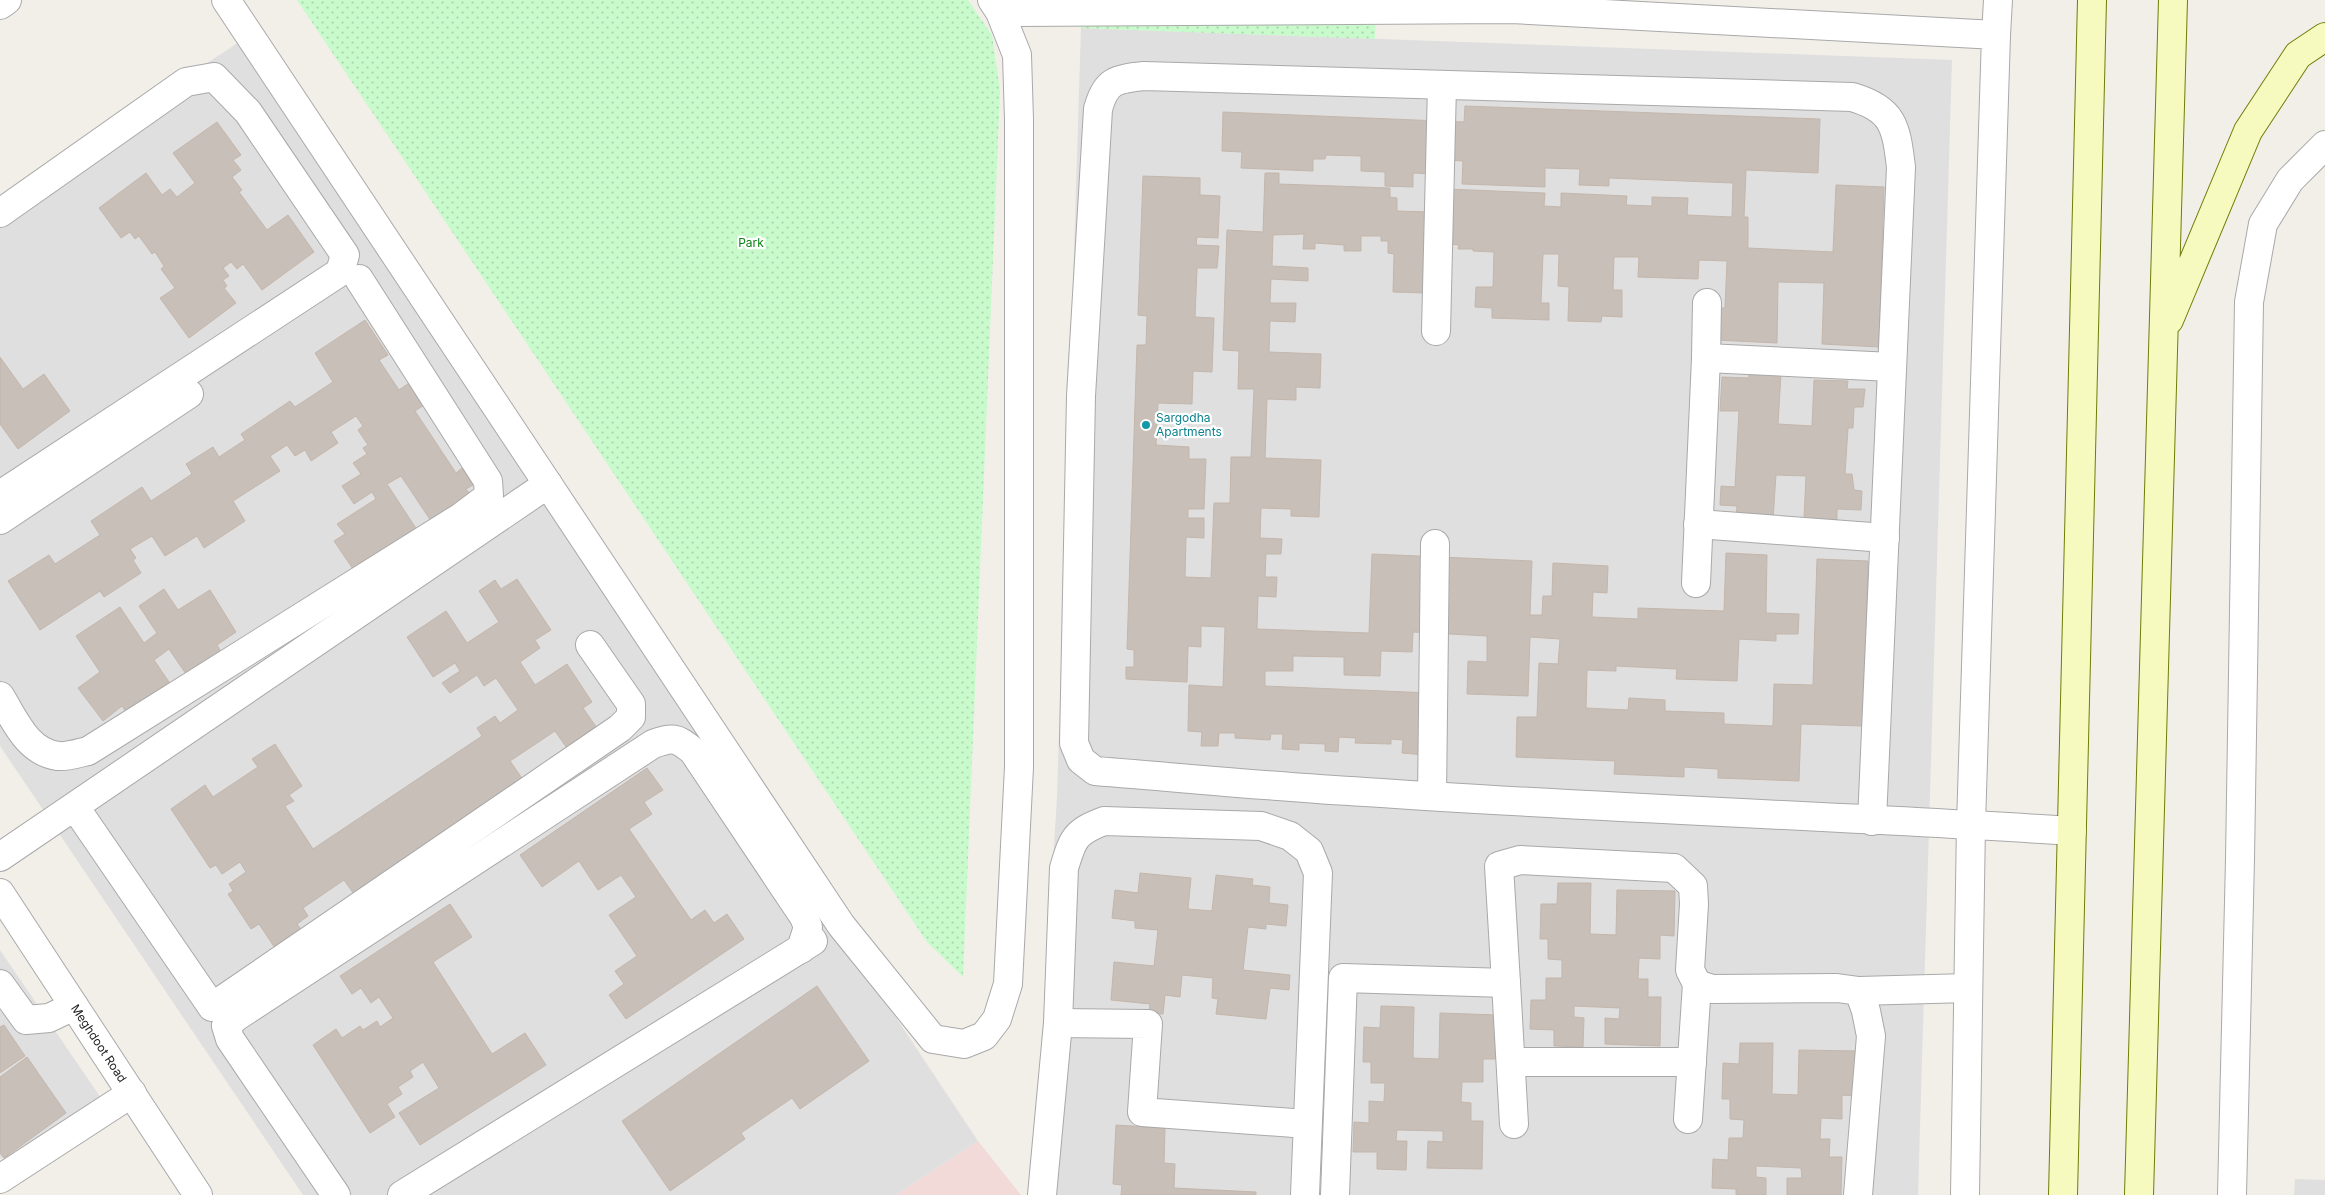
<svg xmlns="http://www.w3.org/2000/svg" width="2325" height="1195" font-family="Inter,sans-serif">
	<defs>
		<pattern id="park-dots" width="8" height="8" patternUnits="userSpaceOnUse" patternTransform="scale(1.25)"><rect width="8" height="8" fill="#c8facc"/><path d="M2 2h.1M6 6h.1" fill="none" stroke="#acd6af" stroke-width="1.8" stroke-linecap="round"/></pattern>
	</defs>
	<rect width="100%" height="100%" fill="#f2efe9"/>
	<path fill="#e0dfdf" d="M1081 28 1952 60 1918 1195H1032L1057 797Z
		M245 38 978 1141 896 1195H303L0 746V200Z
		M0 950 103 1101 23 1151 0 1159Z
		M2295 1179 2325 1180V1195H2294Z"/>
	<path fill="#f2dad9" d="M978 1141 1021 1195H896Z"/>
	<path fill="url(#park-dots)" d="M297 0H968L992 35 1000 91 963 977 927 942Z
		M1061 0H1376L1375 39 1081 28Z"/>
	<path fill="#c7bfb8" stroke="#c4b6ab" d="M1465 106 1820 119 1818 173 1746 170 1744 217H1748V248L1833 252 1836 185 1884 187 1879 347 1822 344 1824 283 1778 282 1777 343 1715 340 1716 308H1725L1727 261 1699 260 1698 279 1638 277 1639 257H1614L1613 290H1622V317L1602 316 1601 322 1568 321 1569 287 1558 286 1559 254H1543L1541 303H1549V320L1492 318V308L1475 307 1476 287H1493L1494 252 1473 251V249H1458L1459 245 1449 244 1425 293 1393 292 1394 254 1388 253V241H1381V236H1361V251H1344V245L1315 243V249H1303L1304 234 1273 235 1272 266 1308 268V281L1271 279 1270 303H1296L1295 322 1270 321 1269 352 1321 354 1320 388 1296 387V400L1267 399 1265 458 1321 460 1319 517 1291 516V509L1261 508 1260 538 1282 539 1281 554H1266L1265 577H1277L1276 597 1258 596 1257 629 1369 633 1372 554 1532 561 1530 615H1542L1543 596H1552L1553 563 1608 566 1607 593 1593 592 1592 617 1638 619V608L1724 611 1726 553 1767 555 1766 613 1799 614 1798 634H1776V641L1739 639 1737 681 1676 679 1677 669 1616 666V671L1587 670 1586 708 1628 710 1629 698 1665 700V711L1724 713V724L1773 726 1774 684 1813 685 1817 559 1868 561 1863 726 1801 724 1799 781 1718 778V769L1684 767V777L1614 774 1615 761 1516 757 1517 717H1537L1539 663 1558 664 1560 639 1530 637 1528 696 1467 694 1468 661 1487 662V636L1413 632 1412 652 1381 651 1380 676 1344 675V657L1293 656V671H1265V686L1430 693 1426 755 1402 753 1403 740 1391 739V744L1355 743 1356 738 1339 737 1338 752 1325 751V744L1299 743V750L1282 749 1283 734H1271L1270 740 1235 738V733H1219L1218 746H1201L1202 732 1188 731 1189 685 1223 687 1225 627 1201 626V647L1188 646 1187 682 1126 679V667H1134V650L1127 649 1137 345H1146L1147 316 1138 315 1143 176 1200 178V195L1220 196 1218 238 1197 237 1196 245 1219 246 1217 268H1197L1195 317 1214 318 1212 372 1193 371 1192 404 1158 403 1156 445 1189 447V459H1206L1204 509H1188V518H1204V538L1186 537 1185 577 1211 578 1214 503H1230L1231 457H1251L1254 389H1238L1239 351 1223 350 1227 230 1263 232 1265 173H1279V184L1390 188V197L1397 198V211L1430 212 1446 189 1545 193 1544 206 1561 207V193L1627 196 1626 205 1652 206V197L1688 198 1687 215 1732 217 1733 183 1609 178V186L1579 185 1580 169 1545 168V187L1462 184 1463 161 1445 160 1433 174 1413 173V187L1385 186V172L1361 171V156L1326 155 1325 159H1313V171L1241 168 1242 152 1222 151 1223 112 1464 122Z
		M217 122 241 155 233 160 241 170 232 177 242 190 239 192 267 230 288 215 314 252 262 290 243 264 237 269 231 262 223 268 229 276 223 280 227 286 224 288 236 303 189 338 160 298 175 288 161 269 164 266 155 252 152 254 139 236 135 239 130 232 121 238 99 208 146 173 162 195 170 189 177 197 195 183 173 153Z
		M365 320 388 355 379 360 399 390 412 381 427 403 415 411 456 473 462 468 473 485 466 489 471 495 431 521 401 476 387 484 419 533 376 562 372 556 353 569 334 541 345 534 337 524 376 499 372 492 354 504 342 486 361 474 353 463 367 454 363 448 368 445 358 430 363 426 356 416 331 432 338 443 311 461 305 450 295 456 287 445 270 456 280 471 233 501 245 521 204 548 197 536 165 556 152 536 130 549 136 558 133 560 141 573 104 597 100 591 40 630 8 581 49 555 55 564 100 535 91 521 142 487 151 501 192 474 186 464 213 447 219 457 245 440 241 434 290 401 295 407 333 382 315 353Z
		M0 357 23 389 44 374 70 411 18 449 0 424Z
		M1749 372 1781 374 1778 424 1812 426 1814 380 1848 381 1847 389H1865L1863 407H1854L1853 428H1848L1845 474H1852L1854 490 1862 491 1861 510 1837 509V520L1804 518 1806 476 1776 475 1773 519 1736 517 1737 506 1720 505 1721 486 1735 487 1739 411H1720L1722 377 1749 378Z
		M517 579 551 630 535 640 540 648 520 662 535 685 567 664 592 702 583 708 599 731 569 751 555 731 510 761 526 784 479 809 411 854 415 859 356 897 344 880 303 908 308 916 297 924 304 933 277 951 259 924 251 929 228 894 233 891 229 884 246 872 240 862 222 874 216 865 210 868 171 809 205 785 213 797 258 767 252 759 275 744 302 786 289 795 294 801 285 806 313 849 482 736 477 728 495 716 500 723 518 710 496 678 484 686 477 675 450 693 442 683 460 671 455 663 433 677 407 637 446 611 467 643 499 622 479 591 495 580 501 589Z
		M164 589 178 610 210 590 236 632 217 645 221 652 188 677 169 649 154 660 169 682 126 712 122 706 103 721 78 688 100 672 76 636 120 607 144 643 157 633 139 606Z
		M647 768 663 790 644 802 652 814 629 829 691 920 705 910 714 923 727 914 744 939 626 1019 609 995 624 984 615 971 637 956 609 915 636 897 621 875 598 890 579 861 542 887 520 855Z
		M1140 873 1191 878 1188 909 1212 911 1216 875 1253 879 1252 885 1270 887 1269 903 1288 905 1286 926 1266 924V929L1248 927 1243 970 1290 975 1289 990 1270 988 1266 1019 1216 1014 1218 999 1212 998 1213 978 1182 975 1180 997 1165 995 1163 1014 1149 1013 1150 1004 1111 1000 1114 962 1154 966 1158 930 1135 928V921L1112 918 1115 890 1138 893Z
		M1558 883H1591L1590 934 1616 935 1617 890 1675 891 1674 936 1660 935V959L1639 958 1638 979H1648V997H1661L1660 1046 1605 1044V1018L1619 1019 1620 1008 1574 1006V1017L1584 1018 1583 1047 1554 1046V1030L1530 1029 1531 1000H1546V978H1562V960L1548 959V939H1540L1541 904H1557Z
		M450 904 472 937 433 962 492 1054 525 1033 546 1065 420 1145 399 1113 439 1088 423 1062 410 1071 413 1077 398 1087 402 1094 387 1104 395 1117 370 1133 313 1045 336 1029 342 1038 360 1026 363 1030 377 1021 380 1027 393 1018 379 997 371 1003 361 988 352 994 340 976Z
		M817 986 869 1061 800 1109 792 1098 741 1133 745 1139 670 1191 622 1121Z
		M1381 1006 1414 1007 1413 1058 1439 1059 1440 1013 1497 1015 1496 1059H1483V1082H1462L1461 1102 1471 1103V1121H1483L1482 1169 1427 1168 1428 1141 1443 1142V1131L1397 1130 1396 1141H1407L1406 1170 1377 1169V1152H1353L1354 1122 1369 1123V1101L1384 1102 1385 1083H1371V1062H1363L1364 1027 1380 1028Z
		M4 1025 25 1056 0 1073V1027Z
		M1740 1043H1773L1772 1094 1798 1095 1799 1050 1856 1051 1855 1096 1842 1095V1119L1821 1118 1820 1139H1830L1829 1157H1842L1841 1195H1787V1178H1802L1801 1168 1756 1166V1177L1766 1178V1195H1736V1189L1712 1188 1713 1159 1728 1160 1729 1138H1743L1744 1120 1730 1119V1099H1722L1723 1063 1739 1064Z
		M27 1057 66 1113 4 1158 0 1153V1077Z
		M1116 1125 1165 1128 1164 1163 1175 1164 1174 1188 1256 1192V1195H1121L1122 1185 1113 1184Z"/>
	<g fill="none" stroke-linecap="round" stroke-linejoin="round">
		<g stroke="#a9a9a9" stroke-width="30">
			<g id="minor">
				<path d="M226 0 841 925 933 1039 964 1044 984 1036 997 1019 1008 984 1019 767V120L1017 55 1000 12 992 0"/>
				<path d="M0 5 7 0"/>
				<path d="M1000 12 1511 9 1996 35 1971 824 1965 1195"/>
				<path d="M1996 35 1998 0"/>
				<path d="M0 213 186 82 214 77 248 112 345 255 340 272 0 495"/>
				<path d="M1436 331 1442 85"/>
				<path d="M1706 358 1892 367"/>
				<path d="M0 520 189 394"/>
				<path d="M1698 524 1885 538"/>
				<path d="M1696 583 1706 358 1707 303"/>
				<path d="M0 696C15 720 27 752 58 756 67 757 79 753 88 751L461 517 489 496 488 481 359 279"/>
				<path d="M1432 796 1435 544"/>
				<path d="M75 807 212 1007 620 728 631 717V704L590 645"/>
				<path d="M1872 821 1901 167C1896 127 1894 109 1852 97L1144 76C1116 79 1106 80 1098 109L1081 396 1074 743 1081 760 1095 771C1185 778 1275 787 1365 792 1600 808 1837 816 2072 831"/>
				<path d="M0 857 548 484"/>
				<path id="s1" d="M0 893 198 1195"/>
				<path d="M1506 983 1514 1124"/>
				<path d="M0 984 26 1020 49 1018 74 1006"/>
				<path d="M1859 991 1968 988"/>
				<path d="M1058 1023 1148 1024 1142 1112 1307 1124"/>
				<path d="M1511 1062H1692"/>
				<path d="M1688 1119 1697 984"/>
				<path d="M0 1179 132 1093"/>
				<path d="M336 1195 230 1039 226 1026 236 1017 653 744C673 737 676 737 693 751L804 917 808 927 801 949"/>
				<path d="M402 1195 813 941"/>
				<path d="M1042 1195 1058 1023 1064 868C1073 838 1075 832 1104 821L1261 826 1290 836 1309 851 1318 873 1305 1195"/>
				<path d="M1335 1195 1343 978 1506 983 1499 866 1520 860 1674 868 1693 886 1694 904 1690 970 1697 984 1712 989 1837 988 1859 991 1866 1011 1871 1036 1858 1195"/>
			</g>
		</g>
		<g stroke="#a9a9a9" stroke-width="30">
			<path id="tertiary" d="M2232 1195 2240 859 2249 302 2263 224 2290 180 2325 145"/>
		</g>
		<g stroke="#707d05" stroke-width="30">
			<path id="secondary" d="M2169 320 2248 131 2298 55 2325 37
				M2063 1195 2092 0
				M2139 1195 2173 0"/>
		</g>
		<use href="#minor" stroke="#fff" stroke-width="28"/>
		<use href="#tertiary" stroke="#fff" stroke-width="28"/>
		<use href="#secondary" stroke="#f7fabf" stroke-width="28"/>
	</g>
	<circle fill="#0f9aa8" stroke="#fff" stroke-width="2" cx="1146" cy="425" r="5"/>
	<g text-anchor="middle" stroke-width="4.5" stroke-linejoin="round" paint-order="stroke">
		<g font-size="12" fill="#0c8416" stroke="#fff">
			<text x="751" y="247">Park</text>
		</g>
		<g font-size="12" fill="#0d838f" stroke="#fff" text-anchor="start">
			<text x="1156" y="422">Sargodha<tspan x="1156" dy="14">Apartments</tspan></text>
		</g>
		<g font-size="12" fill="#222" stroke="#fff">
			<text dy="4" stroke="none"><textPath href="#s1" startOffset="180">Meghdoot Road</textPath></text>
		</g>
	</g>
</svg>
